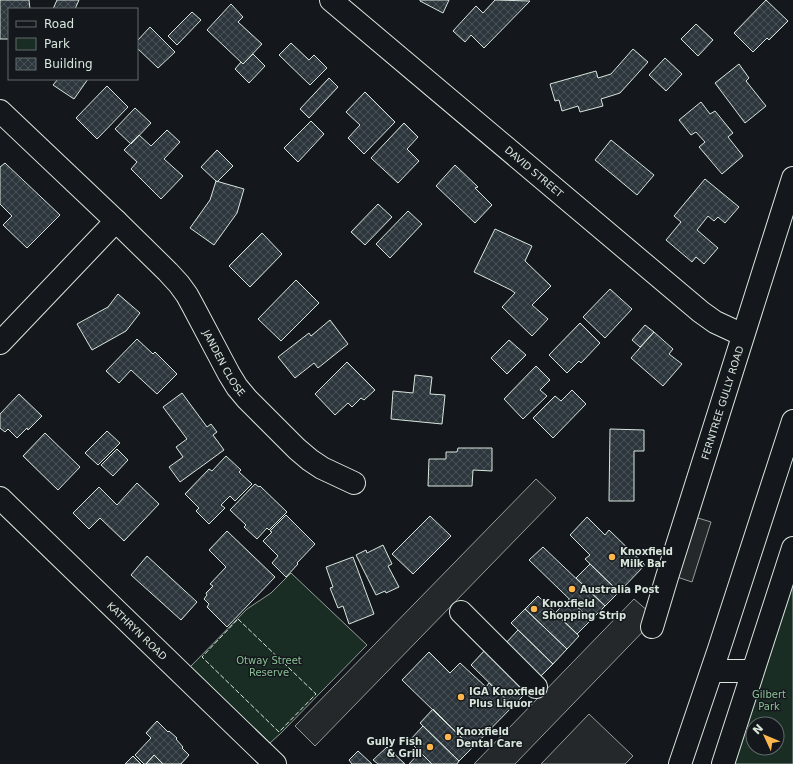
<svg xmlns="http://www.w3.org/2000/svg" width="793" height="764" font-family="'DejaVu Sans',sans-serif">
	<defs>
		<pattern id="building-cross-hatch" width="8" height="8" patternUnits="userSpaceOnUse"><rect width="8" height="8" fill="#2c363c"/><path d="M0 0l8 8M0 8l8-8" fill="none" stroke="#4a5358"/></pattern>
	</defs>
	<rect width="100%" height="100%" fill="#14181c"/>
	<path fill="#1a2d24" stroke="#939e99" fill-rule="evenodd" d="M793 548V764H723ZM753 724H777V748H753Z
		M291 573 367 645 281 733 270 743 190 667 247 609 271 593Z"/>
	<path fill="#24282b" stroke="#939e99" d="M536 479 556 498 315 746 295 726Z
		M685 514 711 522 692 582 665 573Z
		M634 599 656 618 515 764H474Z
		M589 714 633 756 625 764H541Z"/>
	<path fill="url(#building-cross-hatch)" stroke="#d8e6dc" d="M0 0H29L30 9H9V39H0Z
		M57 0H79L75 9H53Z
		M420 0H449L443 13 420 1Z
		M495 0 530 1 484 48 471 35 465 42 453 31 476 6 483 13Z
		M766 0 788 21 769 40 767 38 753 52 734 33Z
		M231 4 243 17 238 22 262 44 243 64 207 30Z
		M192 12 201 20 177 45 168 36Z
		M696 24 713 40 698 56 681 39Z
		M150 27 175 52 158 68 137 48V41Z
		M291 43 309 60 314 55 327 68 310 85 279 55Z
		M633 49 648 62 620 93 601 99 603 106 580 112 578 106 562 111 559 100 555 101 550 84 596 71 598 78 611 74Z
		M253 54 265 66 249 83 235 69 241 62 243 64Z
		M665 58 682 74 666 91 649 75Z
		M739 64 749 78 746 81 766 106 745 123 715 83Z
		M329 78 338 87 309 118 300 109Z
		M58 79H88L74 99 53 85Z
		M107 86 128 107 97 139 76 118Z
		M365 92 395 122 364 154 348 138 360 125 346 112Z
		M701 102 710 114 715 111 733 133 728 137 743 156 722 174 699 147 705 142 696 132 691 135 679 120Z
		M135 108 151 123 131 144 115 129Z
		M311 121 324 134 298 162 284 148Z
		M404 123 418 137 407 149 419 161 398 183 371 158Z
		M167 130 180 142 164 159 183 176 161 199 131 169 137 162 124 150 139 135 151 146Z
		M611 140 654 175 637 195 595 160Z
		M217 150 233 166 217 182 216 181 201 167Z
		M5 163 60 215 27 248 3 225 12 216 0 204V167Z
		M455 165 478 187 475 188 492 205 475 223 436 186Z
		M705 179 739 207 725 223 718 217 714 221 708 216 697 230 718 248 704 264 696 257 692 262 666 240 681 222 674 216Z
		M216 181 244 189 237 213 214 245 190 228 210 200Z
		M378 204 392 217 365 245 351 232Z
		M408 211 422 224 390 258 376 244Z
		M495 229 532 246 525 261 551 286 532 305 548 319 532 336 502 307 515 293 511 290 474 272Z
		M262 233 282 254 250 287 229 266Z
		M296 280 319 303 281 341 258 319Z
		M610 289 632 309 605 338 583 317Z
		M118 294 140 313 126 331 92 350 77 324 108 307Z
		M330 320 348 344 318 368 314 363 295 378 278 357 309 333 311 336Z
		M580 323 600 343 581 363 579 361 567 373 549 355Z
		M645 325 654 332 640 347 632 340Z
		M654 332 673 349 669 354 682 364 663 386 631 358Z
		M137 339 153 354 155 352 177 374 157 394 131 370 119 383 106 371Z
		M509 340 526 355 507 374 491 358Z
		M347 362 375 390 364 400 361 398 352 407 348 403 335 415 315 394Z
		M536 366 550 380 540 390 547 396 523 419 504 399Z
		M415 375 432 377 430 394 445 395 442 424 391 419 393 391 413 393Z
		M572 390 586 404 553 438 533 418 555 396 561 401Z
		M182 393 207 427 211 424 217 432 213 435 224 450 180 482 169 467 183 457 176 447 187 439 163 407Z
		M19 394 42 416 28 430 27 428 17 438 8 429 5 432 0 428V414Z
		M610 429 644 430V451H634V501H609Z
		M107 431 120 443 98 465 85 453Z
		M45 433 80 467 58 490 23 456Z
		M458 448H492V471L473 470 472 486H428L429 459H446V452H457Z
		M117 449 128 460 113 476 101 465Z
		M226 456 241 470 239 472 252 484 235 501 230 496 221 505 225 508 209 524 196 511 199 508 185 494 209 469 212 471Z
		M137 483 159 504 124 541 100 518 89 529 73 513 99 487 117 505Z
		M255 484 259 487 260 486 287 512 269 530 267 528 257 539 244 527 246 525 230 510Z
		M286 515 315 544 297 563 298 564 286 577 272 563 278 556 263 541 272 532 270 531Z
		M430 516 451 536 413 574 392 554Z
		M587 517 605 535 609 530 644 564V566L619 592 585 559 590 555 570 535Z
		M227 531 275 577 227 627 207 607 209 604 204 599 207 595 206 593 213 586 210 584 226 567 209 550Z
		M383 545 392 564 388 566 399 587 386 593 385 591 376 595 356 555 366 550 367 553Z
		M543 547 605 606 591 620 529 560Z
		M147 556 197 602 181 620 131 575Z
		M353 557 374 614 349 624 343 606 338 608 330 588 333 587 326 567Z
		M590 564 619 592 605 606 576 578Z
		M538 596 579 636 567 649 525 609Z
		M569 599 591 620 577 634 555 613Z
		M525 609 567 649 553 664 511 623Z
		M518 630 553 664 540 677 505 644Z
		M485 650 527 692 513 706 471 665Z
		M429 652 450 673 460 663 486 687 489 683 513 706 472 748 402 680Z
		M433 709 472 748 459 761 420 723Z
		M157 721 168 732 169 731 177 738 176 739 183 747 182 748 189 755 181 764H163L154 755 146 764H144L135 755 151 738 146 733Z
		M423 726 459 761 457 764H432L409 741Z
		M387 747 405 764H378L373 760Z
		M358 751 372 764H352L349 760Z
		M420 752 432 764H409Z
		M154 755 163 764H146Z
		M133 756 141 764H125Z"/>
	<g fill="none" stroke-linecap="round" stroke-linejoin="round">
		<g stroke="#d8e6dc" stroke-width="24">
			<g id="minor">
				<path id="s1" d="M331 0 701 312 715 322 743 335"/>
				<path id="s2" d="M0 111 116 221 168 272 179 284 187 295 193 306 229 374 237 387 247 399 297 449 310 460 322 468 354 483"/>
				<path d="M0 343 116 221"/>
				<path id="s3" d="M0 498 275 764"/>
				<path d="M461 612 536 687"/>
				<path id="s4" d="M652 627 667 577 793 178"/>
			</g>
		</g>
		<g stroke="#d8e6dc" stroke-width="24">
			<path id="major" d="M712 671H753
				M680 764 719 649 793 421
				M723 764 793 548"/>
		</g>
		<use href="#minor" stroke="#14181c" stroke-width="22"/>
		<use href="#major" stroke="#14181c" stroke-width="22"/>
		<path stroke="#d8e6dc" stroke-width="1" stroke-dasharray="5 2" stroke-linecap="butt" d="M238 619 316 694 279 732 202 657Z"/>
	</g>
	<g fill="#ffb74d" stroke="#14181c" stroke-width="1.5">
		<circle cx="612" cy="557" r="4"/>
		<circle cx="572" cy="589" r="4"/>
		<circle cx="534" cy="609" r="4"/>
		<circle cx="461" cy="697" r="4"/>
		<circle cx="448" cy="737" r="4"/>
		<circle cx="430" cy="747" r="4"/>
	</g>
	<g text-anchor="middle" stroke-width="3" stroke-linejoin="round" paint-order="stroke">
		<g font-size="10" fill="#d8e6dc" stroke="#14181c">
			<text dy="4" stroke="none"><textPath href="#s1" startOffset="266">DAVID STREET</textPath></text>
			<text dy="4" stroke="none"><textPath href="#s2" startOffset="340">JANDEN CLOSE</textPath></text>
			<text dy="4" stroke="none"><textPath href="#s4" startOffset="235">FERNTREE GULLY ROAD</textPath></text>
			<text dy="4" stroke="none"><textPath href="#s3" startOffset="191">KATHRYN ROAD</textPath></text>
		</g>
		<g font-size="10" font-weight="bold" fill="#d8e6dc" stroke="#14181c" text-anchor="start">
			<text x="620" y="555">Knoxfield<tspan x="620" dy="12">Milk Bar</tspan></text>
			<text x="580" y="593">Australia Post</text>
			<text x="542" y="607">Knoxfield<tspan x="542" dy="12">Shopping Strip</tspan></text>
			<text x="469" y="695">IGA Knoxfield<tspan x="469" dy="12">Plus Liquor</tspan></text>
			<text x="456" y="735">Knoxfield<tspan x="456" dy="12">Dental Care</tspan></text>
			<text x="422" y="745" text-anchor="end">Gully Fish<tspan x="422" dy="12">&amp; Grill</tspan></text>
		</g>
		<g font-size="10" fill="#8ac095" stroke="#14181c">
			<text x="269" y="664">Otway Street<tspan x="269" dy="12">Reserve</tspan></text>
			<text x="769" y="698">Gilbert<tspan x="769" dy="12">Park</tspan></text>
		</g>
	</g>
	<rect x="8" y="8" width="130" height="72" fill="#14181c" stroke="#626a69"/>
	<rect x="16" y="21" width="20" height="6" fill="#14181c" stroke="#626a69"/>
	<text x="44" y="28" font-size="12" fill="#d8e6dc">Road</text>
	<rect x="16" y="38" width="20" height="12" fill="#1a2d24" stroke="#626a69"/>
	<text x="44" y="48" font-size="12" fill="#d8e6dc">Park</text>
	<rect x="16" y="58" width="20" height="12" fill="url(#building-cross-hatch)" stroke="#626a69"/>
	<text x="44" y="68" font-size="12" fill="#d8e6dc">Building</text>
	<g transform="translate(765 736) rotate(314)"><circle r="19" fill="#14181c" stroke="#626a69"/>
	<path d="M0-3L7 15L0 10L-7 15Z" fill="#ffb74d"/>
	<text y="-6" font-size="11" font-weight="bold" text-anchor="middle" fill="#d8e6dc">N</text>
	</g>
</svg>
